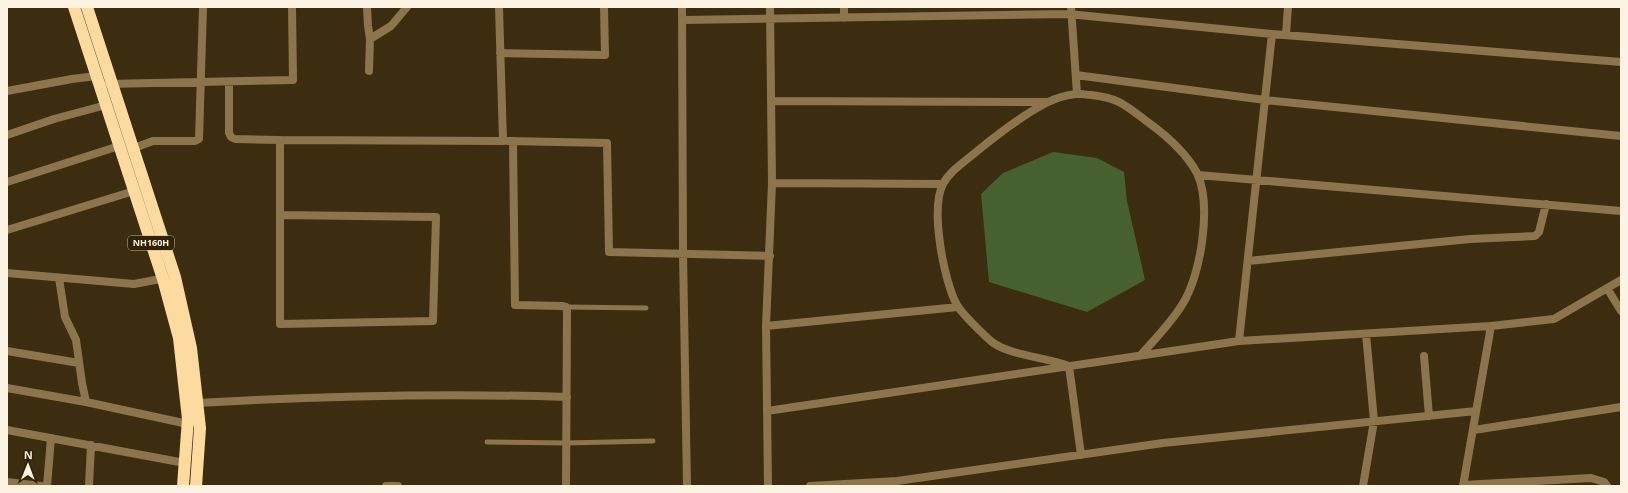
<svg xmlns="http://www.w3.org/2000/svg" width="1628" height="493" font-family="'Noto Sans',sans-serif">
	<rect width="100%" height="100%" fill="#3c2c10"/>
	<path fill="#476030" d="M1053 152 1097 158 1124 172 1127 201 1145 280 1087 312 989 282 981 194 1003 173Z"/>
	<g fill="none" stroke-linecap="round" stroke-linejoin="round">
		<path stroke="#8c754d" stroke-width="5" d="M566 307 646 308
			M487 442 566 443 653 441"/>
		<path stroke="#8c754d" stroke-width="8" d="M367 7 368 26 370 39
			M682 7 683 253 687 486
			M1071 7 1077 94
			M844 18V7
			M682 20 1068 14 1272 34 1621 62
			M1272 34 1239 341 1491 326
			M1286 35 1288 7
			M500 53 605 55 604 7
			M369 71 370 39 391 26 407 7
			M1076 75 1265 100 1621 136
			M229 82V133L231 137 235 139 280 140
			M108 84 293 80 292 7
			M7 91 72 79 96 76
			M772 101 1047 102
			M7 135 54 119 106 105
			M508 141 607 143 609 252 770 256
			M513 141 515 305 562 306 566 307 567 311 566 486
			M134 148 153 141H195L199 139 203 7
			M1198 175 1621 211
			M7 182 119 146
			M772 183 943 184
			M280 215 436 217 433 321 280 324C280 263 280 201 280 140L503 141 499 7
			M7 230 134 191
			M1248 261 1470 239 1535 236 1539 232 1546 204
			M7 273 134 284 166 278
			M59 278 65 317 76 340 82 383 86 402
			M1607 288 1621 311
			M766 326 958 307
			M7 351 79 363
			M1424 356 1429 416
			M7 388 86 402 188 424
			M197 403C320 396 444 393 567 397
			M767 411 1239 341
			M7 430 185 463
			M1474 430 1621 407
			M1081 455 1069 366C1046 357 1011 356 992 342 984 335 962 314 957 305 944 282 930 209 943 184 950 171 964 162 976 152 998 134 1021 116 1046 103 1054 99 1066 95 1076 94 1080 93 1086 95 1091 95 1120 98 1126 106 1149 123 1167 136 1186 153 1197 173 1212 205 1201 276 1182 305 1170 324 1155 339 1140 356
			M7 482 41 486
			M1463 485 1591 478 1604 482 1607 486
			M47 486 51 438
			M89 486 91 445
			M386 486H398
			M768 486 766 326 772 183 770 7
			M810 486 897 481 1163 443 1476 411
			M1363 486 1374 421 1366 334
			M1463 486 1491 326 1554 319 1621 280"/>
		<path stroke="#fcdaa0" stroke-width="12" d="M74 7 163 279 179 338 188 419 183 486
			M87 7 175 277 191 348 200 428 196 486"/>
	</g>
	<g text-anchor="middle" stroke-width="3" stroke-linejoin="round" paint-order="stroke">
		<rect fill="#312206" stroke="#c0b4a1" stroke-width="1" x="128" y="236" width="46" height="14" rx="3"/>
		<g font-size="9" font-weight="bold" fill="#fdf3e3">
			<text x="151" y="246">NH160H</text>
		</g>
	</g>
	<rect width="1628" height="493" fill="none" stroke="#fdf3e3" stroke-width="16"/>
	<g transform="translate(28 465) rotate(1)" stroke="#312206" stroke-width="3" paint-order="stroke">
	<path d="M0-3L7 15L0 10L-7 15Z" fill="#fdf3e3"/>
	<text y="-6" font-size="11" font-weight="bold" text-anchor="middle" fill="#fdf3e3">N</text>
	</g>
</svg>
